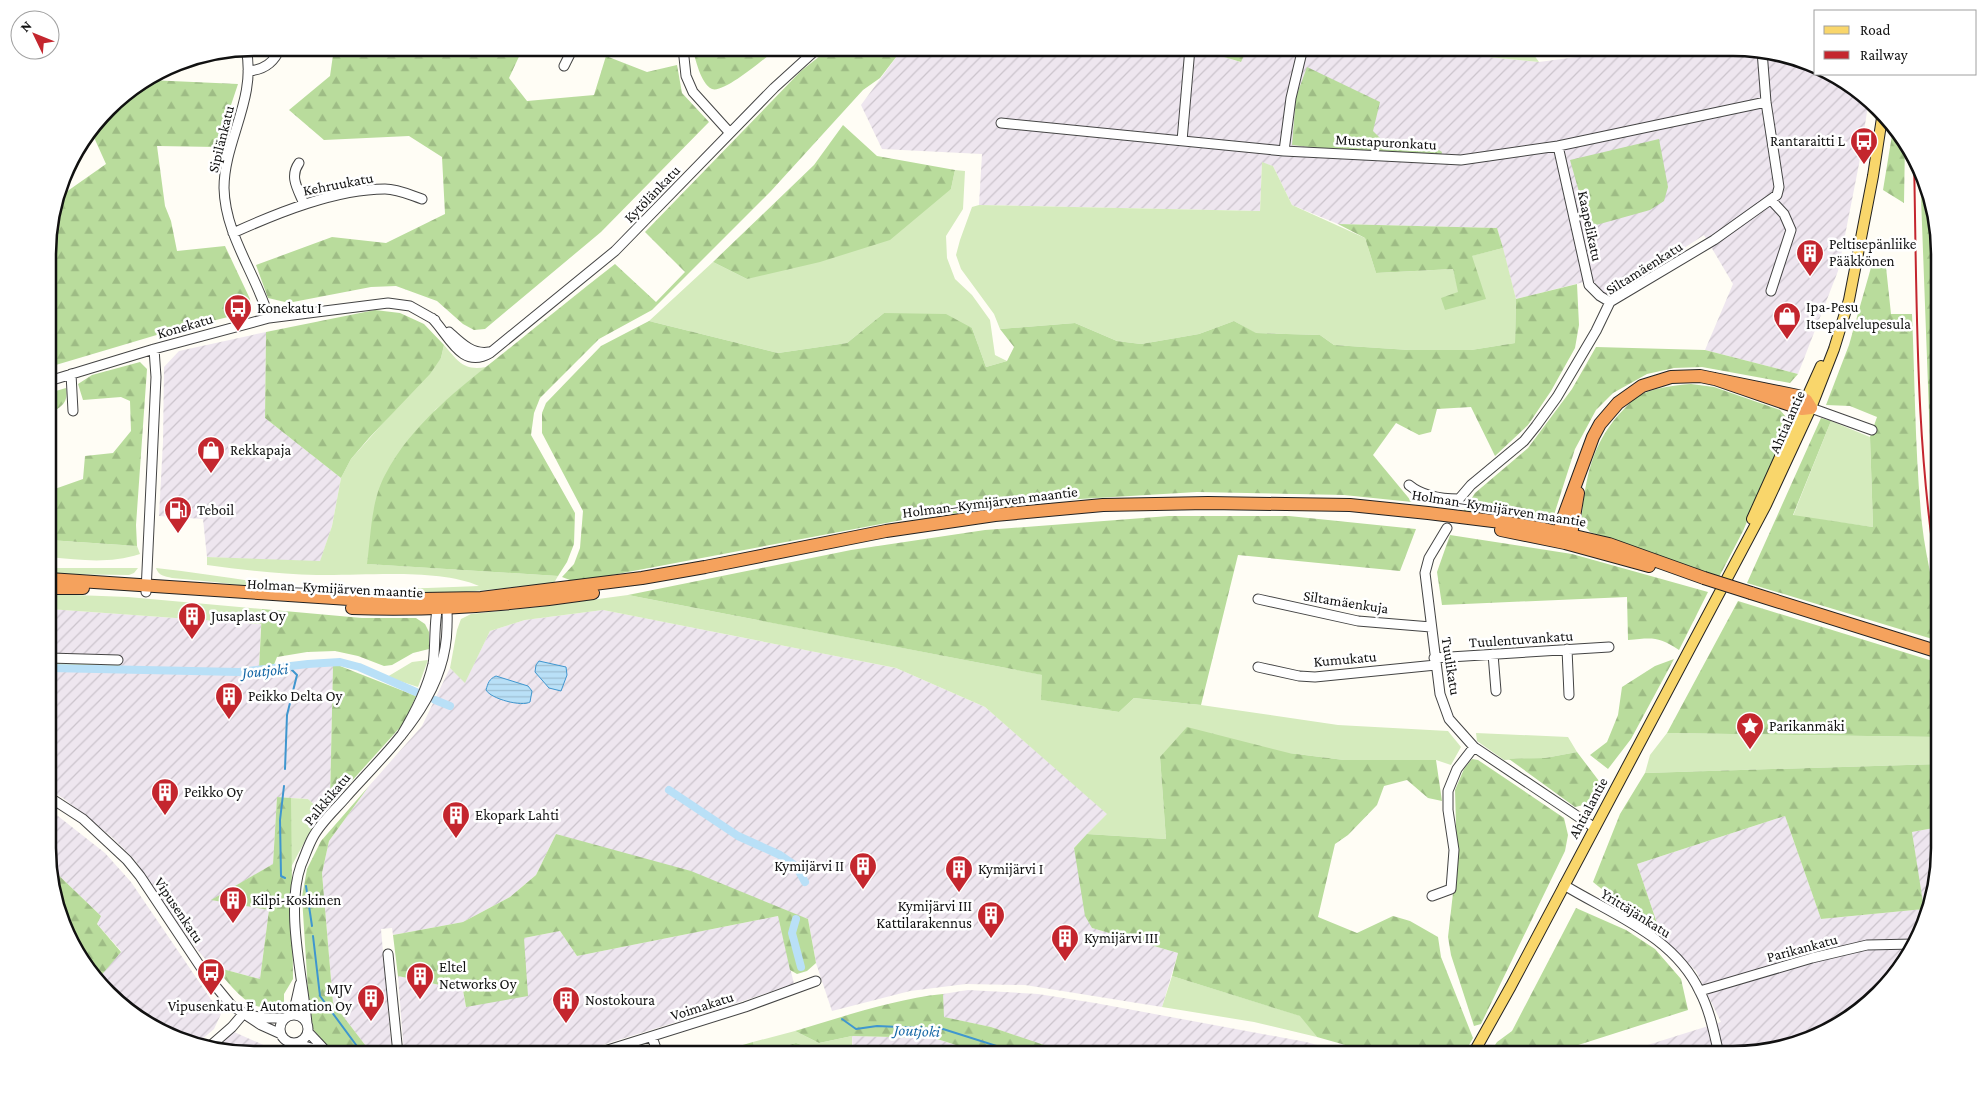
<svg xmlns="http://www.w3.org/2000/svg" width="1987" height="1102" font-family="'Crimson Pro',serif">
	<defs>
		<pattern id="industrial-furrows" width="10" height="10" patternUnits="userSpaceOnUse" patternTransform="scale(1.25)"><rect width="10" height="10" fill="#eee6ef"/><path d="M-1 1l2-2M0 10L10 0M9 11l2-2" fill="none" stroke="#cbc4cc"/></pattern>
		<pattern id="forest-firs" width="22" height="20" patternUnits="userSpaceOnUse" patternTransform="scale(1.25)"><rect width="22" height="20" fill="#b9dc9c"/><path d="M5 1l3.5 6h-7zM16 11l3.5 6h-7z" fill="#9ebc85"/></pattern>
		<pattern id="water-rules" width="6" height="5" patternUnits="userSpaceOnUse" patternTransform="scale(1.25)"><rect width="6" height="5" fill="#b9e0f7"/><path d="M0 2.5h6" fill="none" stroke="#9ebfd3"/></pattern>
	</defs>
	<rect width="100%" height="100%" fill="#fffdf5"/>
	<path fill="url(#industrial-furrows)" d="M903 48H1038L1072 53 1085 48H1197L1240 62 1247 48H1398L1539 62 1645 48H1733L1787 55 1816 67V74L1836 75 1868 105 1859 164 1838 271 1798 374 1705 350 1733 284 1704 235 1608 298 1592 280 1516 299 1497 228 1338 224 1292 205 1273 166 1262 163 1260 211 979 205 982 154 882 149 861 105Z
		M266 332 265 418 341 478 332 526 320 562 207 557 203 519 159 516 163 442 164 367 179 351Z
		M49 609 261 624 259 669 174 670 120 668V657L49 655Z
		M603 610 896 668 985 707 1108 814 1074 848 1092 928 1178 953 1162 1007 1025 985 966 984 910 991 832 1011 816 963 808 919 556 834 536 875 510 897 463 922 393 935 392 928 381 929 391 1043 388 1054H372L333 1003 322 873 329 841 369 786 422 726 450 668 465 682 490 631 525 620Z
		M333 665 330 801 321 811 308 799 277 797 273 864 212 900 269 910 260 979 211 966 190 941 135 860 113 838 63 798 49 790V670L241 675 309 666Z
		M49 809 105 853 131 882 221 1014 214 1029 195 1045 151 1027 99 978 121 951 97 924 101 916 49 866Z
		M1785 816 1821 919 1923 909 1912 832 1939 827V861L1912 951 1879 994 1836 1027 1746 1054H1619L1721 1022 1696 971 1662 938 1637 864Z
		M778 916 794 984 725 1007 573 1054H404L398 976 463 990 466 1007 524 938 560 931 577 956Z
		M968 990 1038 994 1095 1003 1306 1042 1351 1054H1067L991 1027 943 1017V994Z
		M234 1032 284 1054H254L215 1049Z
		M852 1036 934 1038 984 1054H853Z"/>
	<path fill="#d5ebbd" d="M1398 48H1529L1539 62Z
		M1262 162 1273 166 1292 205 1365 238 1376 273 1453 269 1459 292 1485 299 1471 256 1503 248 1516 299 1515 343 1471 350H1409L1334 345 1320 335 1255 333 1234 321 1199 334 1141 344 1117 341 1075 323 1000 329 994 314 961 269 956 255 960 240 972 207 979 205 1260 211Z
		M955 170 965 171 963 209 946 236 947 258 955 279 972 295 990 320 995 355 1007 361 986 367 972 328 884 313 847 343 778 353 649 321 713 262 747 279 951 189Z
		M444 345C458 361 463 371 486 367L435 410 368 564 558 576 554 583C490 589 425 598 361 596 297 594 235 583 172 578 164 576 159 576 156 568 196 572 234 579 273 584 341 591 411 589 479 586 438 568 364 576 317 575 280 574 243 570 207 565V557L320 561 332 526 341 478 351 459 441 358Z
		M1831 421 1870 437 1873 527 1793 516Z
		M49 540 137 546 140 554C108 564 82 560 49 557Z
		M49 568H138L134 573 129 575 49 574Z
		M49 594 128 597 262 609 261 624 49 609Z
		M628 595 1043 675 1042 700 1119 712 1134 698 1201 705 1338 725 1448 731 1461 747 1451 765 1436 760H1344L1289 753 1160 757 1166 839 1087 834 1107 814 985 707 896 668 603 610 525 620 490 631 465 683 450 668 457 630 461 619 471 614 538 607Z
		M428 660 418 687 387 677 412 662Z
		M49 662 120 664V668L49 666Z
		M1476 733 1568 737 1577 752 1545 758 1504 760 1477 741Z
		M1667 733 1939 737V764L1645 773 1650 755Z
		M291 798 308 799 321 811 290 869Z
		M1172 976 1301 1016 1317 1037 1254 1022 1162 1007Z
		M795 1031 819 1043 852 1036V1046L825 1053 796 1043 756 1054 753 1042Z"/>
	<path fill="url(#forest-firs)" d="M334 48H523L509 78 527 101 594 95 606 56 647 72 677 65 682 93 709 122 601 232 485 329 474 330 463 324 437 301 396 286 371 287 293 302H285L268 298 256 265 332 237 386 243 445 214 442 157 409 136 324 140 289 110 330 76Z
		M692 48H773L774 51C764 59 723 94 712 89 700 83 696 59 692 48Z
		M830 48H903L880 78 863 90 771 191 652 310 599 339 540 398 534 413 531 435 575 513 574 544 567 562 558 576 367 564C371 535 371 501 385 475 412 423 461 387 506 351 542 322 578 293 615 264L656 302 685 272 645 232 801 71Z
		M1197 48H1247L1241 62 1197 49Z
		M1307 67 1380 102 1373 131 1389 147 1436 148 1442 152 1441 156 1350 152 1292 145 1296 97Z
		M149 80 238 84 217 147 157 146 165 206 171 221 177 251 225 246 250 299 251 306 248 312 160 334 49 367V227L59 197 106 164 92 133 118 99Z
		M843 125 877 156 955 170 951 189 890 240 820 262 747 279 713 262 814 165Z
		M1893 129 1905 141 1904 203 1883 190Z
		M1659 139 1668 187 1664 201 1650 210 1589 227 1570 160Z
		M1920 170 1927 184 1926 192 1939 240V538L1932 494Z
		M1338 224 1497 228 1503 248 1472 256 1486 299 1445 310 1441 298 1458 292 1453 269 1376 273 1365 238Z
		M1872 264 1886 267 1891 314H1912C1915 384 1915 454 1922 524 1926 563 1939 601 1939 641L1747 583 1821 418 1831 421 1793 515 1873 527 1870 437 1877 417 1850 406 1826 405 1849 345Z
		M1577 284 1579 325 1575 348 1551 391 1528 425 1495 456 1471 407 1437 409 1431 432 1419 435 1396 423 1373 455 1412 502 1344 495 1197 492 1063 500 902 520 575 582 562 577 574 564 580 548 583 511 542 433V413L546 403 601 346 649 321 778 353 847 343 884 313 946 314 972 328 986 367 1007 361 1014 347 1000 329 1075 323 1117 341 1141 344 1199 334 1234 321 1256 333 1320 335 1334 345 1409 350H1471L1515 343 1516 299Z
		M375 310 400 313 424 324 444 345 441 358 430 374 369 438 351 459 341 478 265 418 266 332Z
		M1596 347 1705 350 1798 374 1790 383 1702 367 1674 368 1647 374 1613 393 1596 410 1575 449 1553 518 1545 523 1461 515 1475 493 1528 448 1572 389Z
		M140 362 147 369 136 525 137 546 49 540V491L83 479 85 456 113 453 131 431 130 401 121 397 83 400 78 384 92 375Z
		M1691 384 1714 387 1780 410 1786 417 1787 428 1743 531 1719 577 1590 532 1581 522C1586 477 1591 443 1624 409 1628 405 1633 399 1638 396 1652 388 1675 385 1691 384Z
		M66 388C69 403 61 407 49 414V393Z
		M1169 516H1289L1416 529 1400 571 1238 555 1201 705 1134 698 1119 712 1041 700 1042 675 628 595 851 550 985 530Z
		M1450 535 1572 554 1708 592 1679 650C1657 636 1653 638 1628 640L1627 597 1442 605 1437 572Z
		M1738 601 1939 663V737L1667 733Z
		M262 609 362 618H416L425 624 429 632V649L413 653 392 665 384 666 358 656 335 651 307 652 277 657 273 667 259 669Z
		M1674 659 1631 739 1608 769 1590 755 1607 742 1618 715 1622 687 1655 666Z
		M333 665 340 666 416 696 404 723 340 794 330 801Z
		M1187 727 1289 753 1344 760H1436L1442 801 1428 798 1407 780 1384 786 1377 805 1348 835 1335 844 1318 917 1357 933 1393 916 1410 921 1438 937 1441 957 1473 1038 1464 1054H1377L1317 1037 1300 1016 1172 976 1178 953 1092 928 1085 916 1074 848 1087 834 1166 839 1160 757Z
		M1577 752 1599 781 1592 803 1575 807 1509 759 1545 758Z
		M1472 759 1478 760 1564 818 1568 835 1565 851 1481 1024 1474 1026 1451 955 1448 937 1457 858 1455 790 1464 769Z
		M1939 764V827L1912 832 1924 909 1821 919 1785 816 1637 864 1662 938 1593 882 1620 814 1645 773Z
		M369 786 329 841 322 873 333 1003 372 1054H355L335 1049 324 1043 313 1029 308 991 302 897 307 869 321 841Z
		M277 797 291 798 293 979 284 994V1004C254 1020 232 987 215 967L260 979 269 910 211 900 273 864Z
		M556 834 691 871 808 919 816 963 807 971 797 974 790 970 778 916 577 956 560 931 524 938 528 996 466 1007 463 990 398 976 393 935 463 922 510 897 536 875Z
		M49 866 101 916 97 924 121 952 99 978 82 962 49 875Z
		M1576 908 1626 930 1655 949 1681 979 1688 1010 1550 1054H1489L1497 1042 1512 1031Z
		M943 994 944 1017 991 1027 1053 1048 1056 1054H984L934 1038 852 1036 819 1043 795 1031C843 1017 893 999 943 994Z
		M753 1042 756 1054H712Z
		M796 1043 825 1053 852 1046 853 1054H758Z"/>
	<path fill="url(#water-rules)" stroke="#3f96cf" d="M539 661 566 667 567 675 561 691 549 688 535 672 536 665Z
		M496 676 528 686 532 691 530 702C522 707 491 699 486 690 488 683 489 679 496 676Z"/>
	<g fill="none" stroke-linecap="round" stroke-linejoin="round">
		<path stroke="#3f96cf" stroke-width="2" d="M285 769 287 715 297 675 289 667
			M284 786 280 820 281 876 285 878
			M306 886 312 926
			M313 936 320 996 362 1053
			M842 1019 856 1029 877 1026 943 1029 1022 1054"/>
		<path stroke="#b9e0f7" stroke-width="8" d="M49 668 239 672 308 664 340 662 359 667 416 692
			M435 700 450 706
			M669 790 738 836 780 855 796 866 805 882
			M796 919 792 933 801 967"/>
		<g stroke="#444" stroke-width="11">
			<path id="minor" d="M683 48 686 76 693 92 730 133
				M246 49C257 98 224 141 224 188 225 235 256 274 269 318
				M232 52 246 51
				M564 66 573 48
				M248 71C264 70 274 63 280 48
				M1001 123 1284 151 1461 160 1558 146 1766 102
				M1182 141 1190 48
				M1558 146 1589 285 1600 296 1610 302
				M1284 151 1291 98 1302 52
				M299 163C289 177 298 189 304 204
				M1771 200 1784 214 1791 230 1771 291
				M233 233C277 213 336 189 385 189 398 189 410 195 422 199
				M432 318C449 335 461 370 490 353L615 251 774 88 818 48
				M449 332C460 342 472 355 489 352
				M71 374 73 411
				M49 381 154 349 269 318 388 303 410 306 435 320
				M1811 408 1872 430
				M1409 485C1422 496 1442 499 1459 499L1471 485 1524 441 1536 426 1557 397 1596 331 1610 302 1714 240 1777 195 1779 187 1766 102 1762 51
				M1447 528 1429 558 1425 573 1440 694 1449 719 1474 747 1595 828
				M146 592 156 377 154 349
				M1258 599 1358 621 1431 627
				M1567 649 1569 695
				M1493 654 1496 691
				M49 658 118 660
				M1434 658 1609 647
				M1258 667 1299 676 1315 677 1436 665
				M49 797 83 819 127 860 140 876 204 972 231 1005 261 1025 281 1034
				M1564 885C1613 915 1674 936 1700 992 1710 1011 1714 1033 1719 1054
				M1432 896 1451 889 1454 850 1448 810V791L1457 769 1474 747
				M388 954 398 1054
				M1700 991 1812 958 1867 945 1914 944
				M248 1015 266 1018H285
				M293 1015 300 984
				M280 1029a14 14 0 1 1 28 0a14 14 0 1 1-28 0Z
				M307 1024C303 977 285 910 301 865 305 856 308 846 313 837 321 822 336 809 347 796 391 747 446 698 447 627 447 617 449 607 441 599 433 609 436 649 433 664 427 690 415 713 401 736
				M308 1032 325 1050
				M652 1037 658 1054
				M295 1043 330 1054
				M208 1048 232 1027 243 1014
				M595 1054 745 1007 816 981"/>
		</g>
		<g stroke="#222" stroke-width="12">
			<path id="major" d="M1752 519 1821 366
				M1473 1054 1511 986 1766 505 1811 408 1834 349 1849 300 1873 176 1882 118"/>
		</g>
		<g stroke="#222" stroke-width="14">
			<path id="highway" d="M1501 530 1565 543 1649 566
				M1567 541 1571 535 1578 493
				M1565 543 1559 532 1562 521 1593 437 1600 424 1618 403 1642 386 1671 377 1700 376 1798 396 1806 400 1811 408 1802 409 1715 379
				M49 579 364 600 481 598 642 578 705 567 886 531 995 515 1103 505 1208 503 1350 505 1428 513 1509 523 1544 529 1609 544 1704 578
				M49 588H83
				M1751 593 1939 652
				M352 608C433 611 513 605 593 593"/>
		</g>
		<use href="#minor" stroke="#fff" stroke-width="9"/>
		<use href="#major" stroke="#f9d66b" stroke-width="10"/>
		<use href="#highway" stroke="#f5a25d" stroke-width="12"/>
		<path stroke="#c4262e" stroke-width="2" d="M1914 158C1917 302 1915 447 1939 589"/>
		<g stroke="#222" stroke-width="14" stroke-linecap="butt">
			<path id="highway-bridge" d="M1704 578 1751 593"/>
		</g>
		<use href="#highway-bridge" stroke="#f5a25d" stroke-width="12"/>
	</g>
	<defs>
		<g id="bus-pin" transform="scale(1.4375)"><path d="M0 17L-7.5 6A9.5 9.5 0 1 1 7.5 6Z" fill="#c4262e" stroke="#fff"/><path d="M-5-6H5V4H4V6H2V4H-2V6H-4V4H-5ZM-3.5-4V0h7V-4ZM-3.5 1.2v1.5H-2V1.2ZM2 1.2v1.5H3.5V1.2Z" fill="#fff"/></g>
		<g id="building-pin" transform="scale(1.4375)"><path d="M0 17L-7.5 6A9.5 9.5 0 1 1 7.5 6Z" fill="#c4262e" stroke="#fff"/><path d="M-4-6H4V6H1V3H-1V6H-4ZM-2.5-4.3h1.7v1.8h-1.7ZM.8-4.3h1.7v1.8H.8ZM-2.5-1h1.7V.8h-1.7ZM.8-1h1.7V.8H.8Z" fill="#fff"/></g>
		<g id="shop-pin" transform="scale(1.4375)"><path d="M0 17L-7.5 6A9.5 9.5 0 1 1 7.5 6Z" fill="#c4262e" stroke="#fff"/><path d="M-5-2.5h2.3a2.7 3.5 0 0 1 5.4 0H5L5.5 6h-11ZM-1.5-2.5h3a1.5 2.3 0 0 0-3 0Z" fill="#fff"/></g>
		<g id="fuel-pin" transform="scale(1.4375)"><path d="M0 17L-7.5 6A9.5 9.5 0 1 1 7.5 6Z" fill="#c4262e" stroke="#fff"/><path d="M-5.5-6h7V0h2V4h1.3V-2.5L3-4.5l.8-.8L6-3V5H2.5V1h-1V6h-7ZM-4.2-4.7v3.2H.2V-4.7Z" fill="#fff"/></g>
		<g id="sight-pin" transform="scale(1.4375)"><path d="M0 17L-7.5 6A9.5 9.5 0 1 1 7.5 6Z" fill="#c4262e" stroke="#fff"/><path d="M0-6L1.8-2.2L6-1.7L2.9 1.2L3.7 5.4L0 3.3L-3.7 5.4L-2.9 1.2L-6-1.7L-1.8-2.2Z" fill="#fff"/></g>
	</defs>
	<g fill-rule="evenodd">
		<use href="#bus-pin" x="1864" y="141"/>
		<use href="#building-pin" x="1810" y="253"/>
		<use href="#bus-pin" x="238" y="308"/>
		<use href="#shop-pin" x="1787" y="316"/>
		<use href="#shop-pin" x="211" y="450"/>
		<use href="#fuel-pin" x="178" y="510"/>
		<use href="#building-pin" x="192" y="616"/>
		<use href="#building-pin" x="229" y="696"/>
		<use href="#sight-pin" x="1750" y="726"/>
		<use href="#building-pin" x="165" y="792"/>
		<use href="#building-pin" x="456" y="815"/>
		<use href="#building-pin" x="863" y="866"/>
		<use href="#building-pin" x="959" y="869"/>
		<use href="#building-pin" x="233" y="900"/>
		<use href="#building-pin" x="991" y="915"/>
		<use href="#building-pin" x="1065" y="938"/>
		<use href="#bus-pin" x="211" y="972"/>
		<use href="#building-pin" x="420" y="976"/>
		<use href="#building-pin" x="371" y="998"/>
		<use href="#building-pin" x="566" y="1000"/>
	</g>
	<g text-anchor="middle" stroke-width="5" stroke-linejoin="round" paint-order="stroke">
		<g font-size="15" fill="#111" stroke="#fff">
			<text transform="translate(221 139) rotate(-76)" y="5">Sipilänkatu</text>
			<text transform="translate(1386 142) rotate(3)" y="5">Mustapuronkatu</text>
			<text transform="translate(338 184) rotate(-11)" y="5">Kehruukatu</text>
			<text transform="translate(652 194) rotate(-46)" y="5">Kytölänkatu</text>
			<text transform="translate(1590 226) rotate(78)" y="5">Kaapelikatu</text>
			<text transform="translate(1644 268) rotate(-32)" y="5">Siltamäenkatu</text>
			<text transform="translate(185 326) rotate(-16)" y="5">Konekatu</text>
			<text transform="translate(1787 422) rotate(-66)" y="5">Ahtialantie</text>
			<text transform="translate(990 502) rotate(-7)" y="5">Holman–Kymijärven maantie</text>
			<text transform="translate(1499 508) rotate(9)" y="5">Holman–Kymijärven maantie</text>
			<text transform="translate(335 588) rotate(3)" y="5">Holman–Kymijärven maantie</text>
			<text transform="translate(1346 602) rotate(9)" y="5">Siltamäenkuja</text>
			<text transform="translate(1521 639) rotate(-4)" y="5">Tuulentuvankatu</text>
			<text transform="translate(1345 659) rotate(-5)" y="5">Kumukatu</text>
			<text transform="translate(1451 666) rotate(81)" y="5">Tuulikatu</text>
			<text transform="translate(327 799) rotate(-50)" y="5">Palkkikatu</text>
			<text transform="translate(1588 808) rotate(-62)" y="5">Ahtialantie</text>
			<text transform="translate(179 910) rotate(56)" y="5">Vipusenkatu</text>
			<text transform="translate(1636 913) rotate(32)" y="5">Yrittäjänkatu</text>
			<text transform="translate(1802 948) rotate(-15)" y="5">Parikankatu</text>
			<text transform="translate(702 1006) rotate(-18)" y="5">Voimakatu</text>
		</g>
		<g font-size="15" fill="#111" stroke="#fff" text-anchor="start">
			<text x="1845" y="146" text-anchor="end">Rantaraitti L</text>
			<text x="1829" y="249">Peltisepänliike<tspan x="1829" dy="17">Pääkkönen</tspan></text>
			<text x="1806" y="312">Ipa-Pesu<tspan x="1806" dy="17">Itsepalvelupesula</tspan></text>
			<text x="257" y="313">Konekatu I</text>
			<text x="230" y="455">Rekkapaja</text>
			<text x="197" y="515">Teboil</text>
			<text x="211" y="621">Jusaplast Oy</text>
			<text x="248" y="701">Peikko Delta Oy</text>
			<text x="1769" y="731">Parikanmäki</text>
			<text x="184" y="797">Peikko Oy</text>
			<text x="475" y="820">Ekopark Lahti</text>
			<text x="844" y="871" text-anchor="end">Kymijärvi II</text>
			<text x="978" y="874">Kymijärvi I</text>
			<text x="252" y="905">Kilpi-Koskinen</text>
			<text x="972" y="911" text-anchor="end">Kymijärvi III<tspan x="972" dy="17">Kattilarakennus</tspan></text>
			<text x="1084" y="943">Kymijärvi III</text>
			<text x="439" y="972">Eltel<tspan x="439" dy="17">Networks Oy</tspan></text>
			<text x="352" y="994" text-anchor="end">MJV<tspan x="352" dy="17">Automation Oy</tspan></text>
			<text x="585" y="1005">Nostokoura</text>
			<text x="211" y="1011" text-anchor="middle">Vipusenkatu E</text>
		</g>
		<g font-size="16" font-style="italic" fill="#1768a6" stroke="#fff">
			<text transform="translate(265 670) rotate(-5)" y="6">Joutjoki</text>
			<text transform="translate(917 1030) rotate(2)" y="6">Joutjoki</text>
		</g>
	</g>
	<path d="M0 0H1987V1102H0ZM254 56H1733A198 198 0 0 1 1931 254V848A198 198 0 0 1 1733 1046H254A198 198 0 0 1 56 848V254A198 198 0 0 1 254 56Z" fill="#fff" fill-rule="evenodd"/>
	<path fill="none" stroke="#111" stroke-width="2.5" d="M254 56H1733A198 198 0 0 1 1931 254V848A198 198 0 0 1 1733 1046H254A198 198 0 0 1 56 848V254A198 198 0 0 1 254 56Z"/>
	<rect x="1814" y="10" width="162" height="65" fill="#ffffff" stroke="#a0a0a0"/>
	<rect x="1824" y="26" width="25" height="8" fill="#f9d66b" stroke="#a0a0a0"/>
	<text x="1860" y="35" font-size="15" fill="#111111">Road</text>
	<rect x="1824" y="51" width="25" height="8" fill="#c4262e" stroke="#a0a0a0"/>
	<text x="1860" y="60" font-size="15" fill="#111111">Railway</text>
	<g transform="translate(35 35) rotate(313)"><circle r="24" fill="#ffffff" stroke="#a0a0a0"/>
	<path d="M0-4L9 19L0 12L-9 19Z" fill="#c4262e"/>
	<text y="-8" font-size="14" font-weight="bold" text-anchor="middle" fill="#111111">N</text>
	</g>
</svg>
